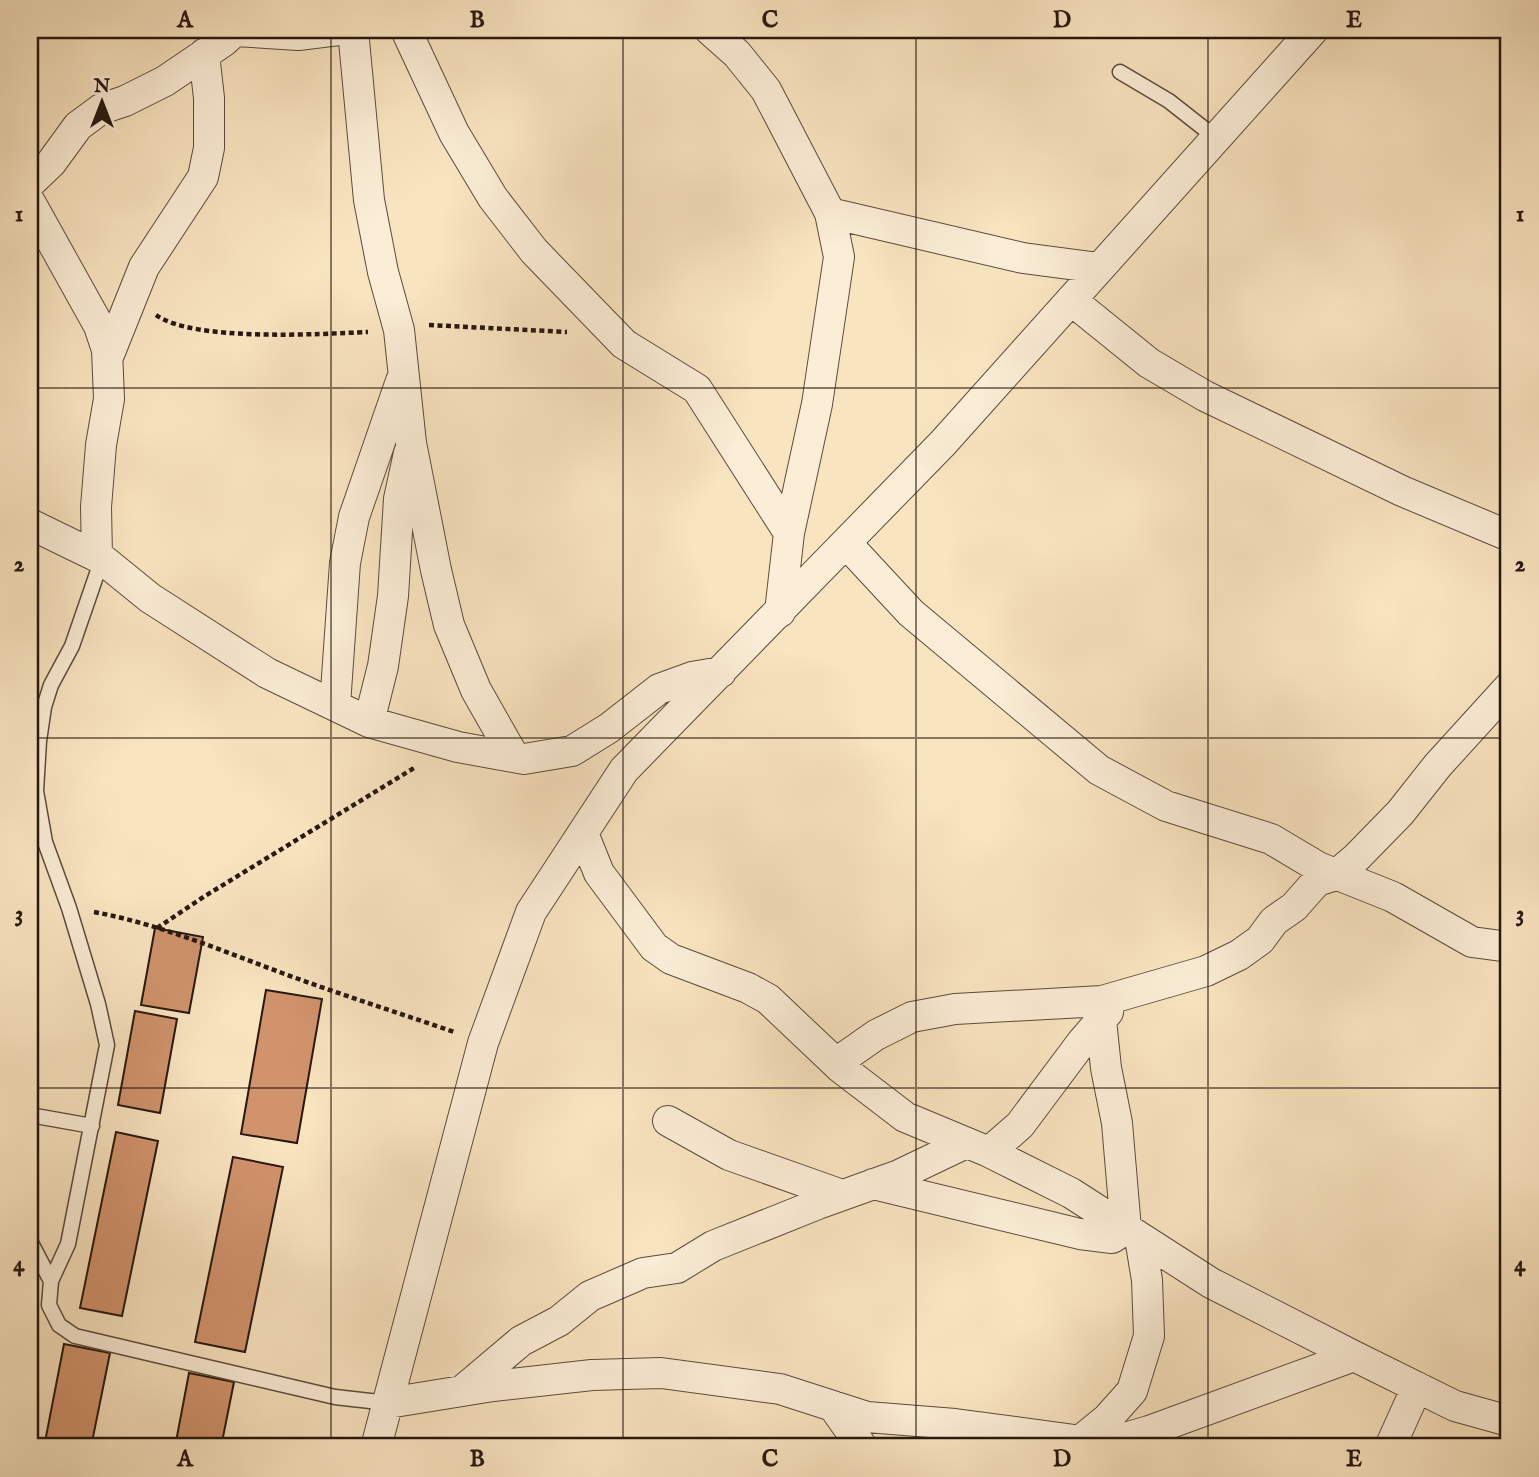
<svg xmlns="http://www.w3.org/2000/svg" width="1539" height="1477" font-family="'IM FELL English',serif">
	<rect width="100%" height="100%" fill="#f9e4c0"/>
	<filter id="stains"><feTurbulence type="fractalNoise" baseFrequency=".00286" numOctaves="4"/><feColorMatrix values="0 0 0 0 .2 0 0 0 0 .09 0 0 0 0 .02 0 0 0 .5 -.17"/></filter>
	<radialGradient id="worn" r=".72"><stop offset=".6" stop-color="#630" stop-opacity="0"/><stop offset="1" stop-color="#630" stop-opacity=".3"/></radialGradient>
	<path fill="#d1936c" stroke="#26180f" stroke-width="2" d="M155 928 203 937 189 1013 141 1005Z
		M266 990 322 999 297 1143 241 1134Z
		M135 1011 177 1019 160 1113 118 1105Z
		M116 1132 158 1141 122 1316 80 1308Z
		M233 1157 283 1167 245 1352 195 1342Z
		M64 1344 110 1353 91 1447H44Z
		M189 1373 234 1382 221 1447H175Z"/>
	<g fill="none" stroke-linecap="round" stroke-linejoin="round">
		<g stroke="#5b4b3b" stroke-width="17">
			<path id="lane" d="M1120 72 1169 101 1216 138
				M102 559 72 646 51 685 44 707 39 741 36 791 45 842 69 908 98 1004 107 1045 68 1244 51 1281 49 1305 59 1325 75 1336 335 1397 388 1403
				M30 1115 92 1126
				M30 1241 51 1281"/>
		</g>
		<g stroke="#5b4b3b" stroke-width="32">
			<path id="street" d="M353 30 369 200 383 272 399 330 411 443 436 570 449 625 476 690 514 757
				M406 30 454 133 493 198 534 251 624 344 697 389 789 533
				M710 30 737 54 766 90 830 213 839 257 817 404 789 533 780 612
				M235 31 298 35 339 30
				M30 183 51 163 78 126 101 109 125 101 165 81 224 41 236 30
				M30 202 99 326 107 350 109 399 101 445 96 507 97 556
				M830 213 1023 258 1099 268
				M1071 300 1149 363 1205 396 1402 491 1509 536
				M108 357 144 267 203 177 209 148V98L204 54
				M30 524 102 559 150 598 267 673 369 722 458 747 524 759 572 751 609 728 659 689 692 677 721 672
				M846 543 911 613 1099 770 1166 806 1271 839 1318 867 1393 897 1472 942 1509 947
				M335 705 345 563 354 517 401 381
				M369 722 383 666 393 596 399 499 409 453
				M583 833 599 873 654 947 671 959 748 988 768 999 841 1068 905 1117 989 1152 1071 1193 1211 1283 1354 1356 1455 1406 1509 1421
				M836 1063 876 1035 912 1017 955 1009 1102 1001 1206 971 1239 955 1260 940 1274 921 1294 907 1317 881 1336 875 1356 858 1400 813 1438 765 1509 687
				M668 1121 729 1155 842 1195
				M989 1152 1020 1125 1082 1042 1108 1012
				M873 1184 1080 1234 1112 1238 1126 1229 1117 1123 1106 1068 1101 1020
				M463 1390 521 1341 559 1321 590 1296 643 1273 677 1268 713 1246 818 1204 899 1175 966 1143
				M388 1403 493 1386 592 1375 661 1373 780 1389 867 1417 955 1424 1104 1444
				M833 1406 862 1447
				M1080 1441 1107 1419 1132 1391 1149 1336 1147 1280 1140 1238
				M376 1447 483 1043 531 912 624 770 943 443 1313 30
				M1094 1447 1149 1431 1354 1356
				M1390 1447 1417 1387"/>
		</g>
		<path stroke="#26180f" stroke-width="4.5" stroke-dasharray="5 3.5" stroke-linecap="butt" d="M156 315C194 342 320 334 368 332
			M429 325 567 332
			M94 912C159 924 220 950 282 973 339 994 396 1012 454 1032
			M157 928 205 896 414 768"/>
		<use href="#lane" stroke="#fbedd6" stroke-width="14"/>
		<use href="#street" stroke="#fbedd6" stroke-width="30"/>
	</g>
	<path fill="none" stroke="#26180f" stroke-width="2" stroke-opacity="0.55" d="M331 30V1447M623 30V1447M916 30V1447M1208 30V1447M30 388H1509M30 738H1509M30 1088H1509"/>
	<rect width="1539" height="1477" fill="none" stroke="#f9e4c0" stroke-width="77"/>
	<g transform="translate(102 102)" stroke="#fbedd6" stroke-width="5" paint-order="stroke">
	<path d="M0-5L12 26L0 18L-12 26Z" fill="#26180f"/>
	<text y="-10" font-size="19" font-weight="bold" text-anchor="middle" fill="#26180f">N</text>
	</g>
	<rect x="38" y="38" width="1462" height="1400" fill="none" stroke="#26180f" stroke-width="2.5"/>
	<g font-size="23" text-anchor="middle" font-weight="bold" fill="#26180f">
		<text x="185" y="27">A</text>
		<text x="477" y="27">B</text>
		<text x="770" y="27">C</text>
		<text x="1062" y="27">D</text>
		<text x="1354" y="27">E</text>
		<text x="19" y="221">1</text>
		<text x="1520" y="221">1</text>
		<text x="19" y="571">2</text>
		<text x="1520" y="571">2</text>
		<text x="19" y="921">3</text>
		<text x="1520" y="921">3</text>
		<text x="19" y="1271">4</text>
		<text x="1520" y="1271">4</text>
		<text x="185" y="1466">A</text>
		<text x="477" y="1466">B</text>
		<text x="770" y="1466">C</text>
		<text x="1062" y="1466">D</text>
		<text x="1354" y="1466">E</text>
	</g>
	<rect width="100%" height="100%" filter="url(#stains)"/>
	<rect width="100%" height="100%" fill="url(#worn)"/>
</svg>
